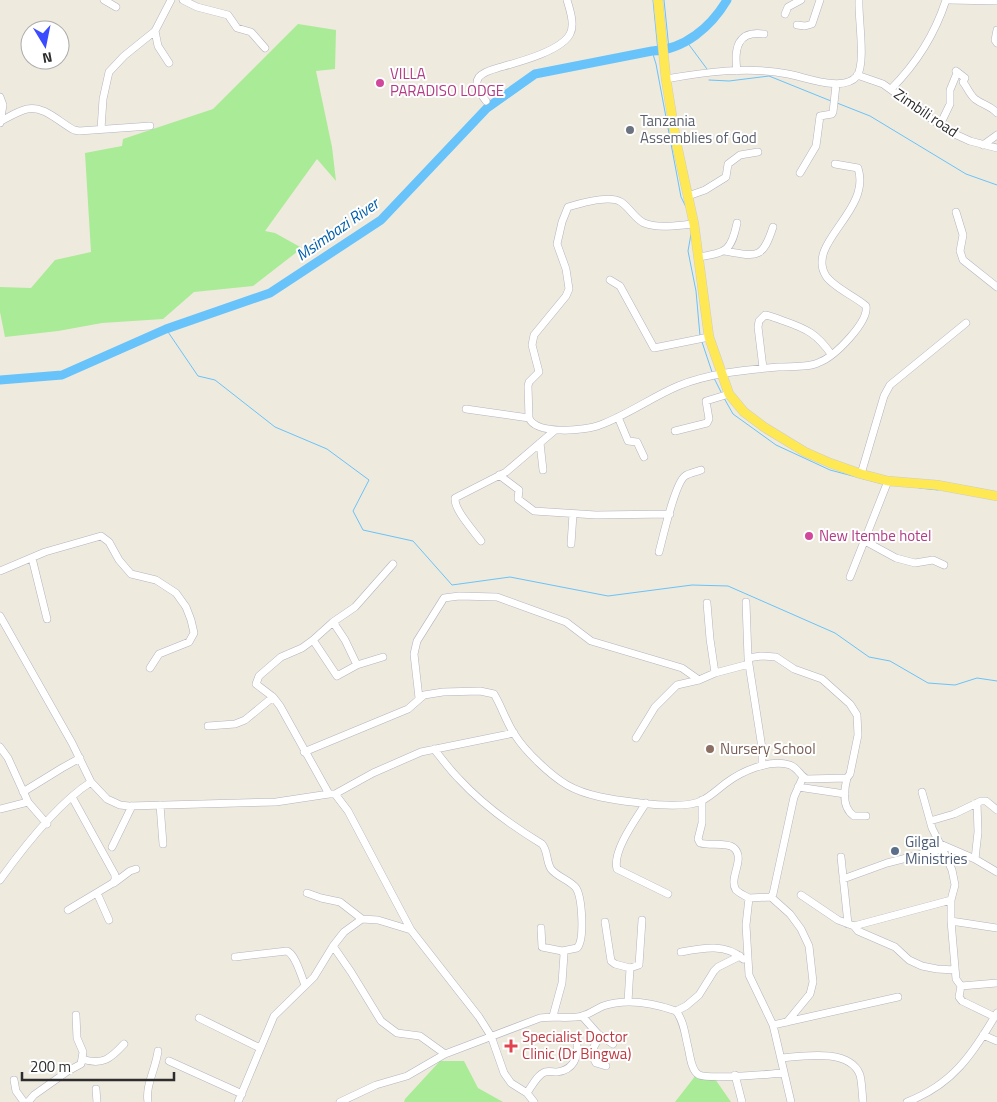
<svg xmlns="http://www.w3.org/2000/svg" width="997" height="1102" font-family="'Titillium Web',sans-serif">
	<rect width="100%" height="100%" fill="#efeade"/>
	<path fill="#a9eb96" d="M298 24 336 30 335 69 316 71 332 147 336 181 317 159 265 231 275 233 302 248 253 286 194 292 163 319 102 323 58 331 5 337 0 312V287L31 288 55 260 91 252 85 153 122 146 123 139 213 109Z
		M440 1061H464L478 1088 503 1102H404L405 1099Z
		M696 1075 715 1079 731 1102H675Z"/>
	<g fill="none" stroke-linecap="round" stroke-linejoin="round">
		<path stroke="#68c3fa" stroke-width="1" d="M653 0 658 51
			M664 0 669 49
			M687 42 707 69
			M652 51 656 64 681 197 686 207
			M709 80 729 81 769 76 831 101
			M837 103 870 116 966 174 997 185
			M691 234 688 251 696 291 700 336
			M166 329 198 376 215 380 275 427 327 449 369 480 353 511 363 530 413 541 452 585 510 577 608 596 692 585 728 586 835 633 869 657 890 661 928 683 955 685 977 678 997 681
			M702 342 712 372
			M714 378 721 392
			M724 398 733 414 776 445 830 470 883 484
			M919 488 938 490"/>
		<path stroke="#68c3fa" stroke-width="9" d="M0 380 62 375 166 329 270 293 381 220 487 108 535 74 652 51C684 50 711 27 727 0"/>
		<g stroke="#b2b3c1" stroke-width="8">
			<path id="minor" d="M104 0 116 7
				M183 0 197 7 228 15 237 28 251 32 265 48
				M949 0 997 1
				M785 14 788 7 801 0
				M797 25 805 26 812 24 820 0
				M997 30 995 40 997 43
				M155 31 158 46 169 63
				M737 71C734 49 737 30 764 34
				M956 71 965 78 963 82C967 87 970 95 975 99 983 105 991 106 997 113
				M857 75 883 84 948 131 970 141 997 148
				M666 79C705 72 749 66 788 74 806 77 843 93 857 76 866 63 858 17 859 0
				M891 89C916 64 935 34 946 0
				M0 97 3 105 0 123
				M486 101C481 94 473 85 479 77 484 71 494 69 501 67 519 62 561 51 570 34 575 25 570 10 567 0
				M1 121C9 117 18 111 27 109 44 105 60 123 74 130L79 131 150 126
				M940 125 950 104V90L957 73
				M101 129 103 99 109 72 124 56 155 31 171 0
				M983 145 997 135
				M800 173 816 146 820 116 832 114 833 112 836 85
				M688 196 705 190 726 177 728 164 740 155 758 152
				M956 212 963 235 960 251 963 260 997 287
				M694 224C679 225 659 229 644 223 635 219 630 208 621 202 610 195 581 203 568 207L562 222 557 244 566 269 569 289 566 296 534 335 532 345 539 372 529 382 528 386 529 418C536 435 585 431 600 425 627 415 652 397 678 386 710 373 745 370 779 367 792 366 809 368 820 362 835 356 869 322 866 306 856 297 833 287 826 276 805 243 872 211 858 168L835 164
				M724 251C756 256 762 261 773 227
				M699 257C726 252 731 252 737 223
				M610 280 620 286 654 348 709 337
				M763 368 758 327 759 321 765 315C772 316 778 319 784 321 807 329 817 334 831 354
				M466 409 529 418
				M618 417 628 441 637 442 644 457
				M675 431 707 423 709 419 706 401 729 394
				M540 443 543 470
				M861 474 884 396 890 385 966 323
				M499 475 519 490 518 499 534 511 596 515 670 514
				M863 540 896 558 915 563 933 560 944 565
				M481 541C473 530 454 510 455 498L506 472 554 431
				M571 544 573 514
				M659 552C663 537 675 483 685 476 689 473 696 472 701 470
				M32 558 47 619
				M0 571 45 552 101 536 109 542 119 560 131 574 156 580 176 593 186 607 191 620 194 633 189 642 159 654 150 668
				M850 577 888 481
				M746 602 748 658 762 748V766
				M707 603 710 639 715 673
				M0 616 72 743 91 782 107 799 120 805 129 806 276 802 329 794H335L373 773 421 752 514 733
				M333 622 345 640 357 665 383 657
				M313 640 337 676 357 665
				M419 698 414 654 417 641 444 598 459 596 497 597 566 622 591 641 682 668 699 680
				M208 726 235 724 245 720 273 697
				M636 738 655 707 677 685 699 680 715 673 749 664
				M0 747 8 758 28 802 47 824
				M434 749C442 759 450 770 459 779 483 805 512 826 542 844 548 851 546 861 551 869 557 877 570 880 576 888 582 897 585 940 577 948L562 951
				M304 752 408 709 424 695 443 692 480 691 494 694C502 707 506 722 515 735 525 751 550 775 567 785 588 797 616 800 640 803 657 805 686 808 701 801 710 797 718 789 726 783 742 771 769 759 790 765 798 768 800 776 807 779L847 778 850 774 858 735 857 715 850 704 822 679 794 669 776 657 761 656 748 658
				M847 778C844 790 842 808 854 816H866
				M798 787 845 794
				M23 792 62 768 80 758
				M922 792 932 828 940 844 975 859 997 872
				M329 794 280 706 273 697 256 684 259 676 281 657 302 648 313 640 333 622 355 607 393 564
				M335 794 348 811 411 930 479 1017 491 1036 504 1073 511 1083 527 1093 534 1102
				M702 800V823L698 839 700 843C709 846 728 842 734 848 746 859 728 878 736 890 739 893 745 896 749 898
				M646 803C636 819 612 851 617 869L668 894
				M160 805 163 844
				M0 809 28 802
				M930 821 954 814 981 801H986L997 810
				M940 844 952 870 955 885 951 900V921L956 979 961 986 997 983
				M112 847 132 806
				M841 857 848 924
				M975 859 978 832 977 803
				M843 879 887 863 942 849
				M0 880C23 848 58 803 91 782
				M114 883 130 871 136 869
				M97 893 109 920
				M307 893 321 898 340 902 362 919
				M801 895 838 920 854 926 951 900
				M771 897 790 914 801 929 809 946 813 982 810 994 787 1022
				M68 910 113 883 115 880V875L72 797
				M951 921 997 928
				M605 922 611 961 615 964 630 968 628 1002
				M854 926 858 931 895 947 909 960 922 966 937 969 955 970
				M541 928 542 947 562 951 564 954 562 983 553 1016
				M333 946 351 972 381 1021 397 1033 420 1036 445 1054 540 1018C552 1016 572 1019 582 1016 590 1014 596 1009 603 1006 627 998 653 1003 676 1011 684 1021 685 1035 688 1047 690 1055 691 1071 699 1075 712 1080 768 1074 784 1073
				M681 952C702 948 726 943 743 959
				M235 957 287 951C296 955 301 976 305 985
				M630 968 639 965 642 920
				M961 986 959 997 962 1001 995 1017
				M676 1011 686 1006 699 995 714 971 718 967 740 956
				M582 1016 598 1034 613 1044
				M199 1018 260 1048
				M773 1025 898 997
				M983 1035 997 1041
				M601 1036C594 1045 589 1052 596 1063L606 1066
				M782 1058C803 1056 850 1048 860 1075 862 1083 862 1093 863 1102
				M82 1059C103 1066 111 1058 124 1044
				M169 1061 242 1094
				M735 1075 742 1102
				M14 1080 16 1091 24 1102
				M96 1089 97 1102
				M527 1093C532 1086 537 1075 545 1072 549 1071 553 1072 557 1072 574 1070 578 1057 577 1043
				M28 1102 34 1095 68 1071 81 1064 83 1052 77 1038 76 1015
				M148 1102C145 1086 156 1068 158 1051
				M238 1102 274 1016 314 977 333 946 344 932 362 919 378 920 411 930
				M340 1102 376 1085 407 1076 445 1054
				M791 1102 773 1025 749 975 746 925 749 898 771 897 773 894 794 797 803 777
				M907 1102C954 1084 972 1054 997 1013"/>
		</g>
		<g stroke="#cdcdcd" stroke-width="10">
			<path id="major" d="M658 0 666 79 676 141 694 224 709 337 729 394 744 412 764 427 805 452 830 463 861 474 888 481 937 485 997 496"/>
		</g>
		<use href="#minor" stroke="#fff" stroke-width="7"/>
		<use href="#major" stroke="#fee954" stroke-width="9"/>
	</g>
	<g fill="#d1479c" stroke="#fff" stroke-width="2">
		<circle cx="380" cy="83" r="5"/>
		<circle cx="809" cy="536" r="5"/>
	</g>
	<circle fill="#6b7280" stroke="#fff" stroke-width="2" cx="630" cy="130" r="5"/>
	<circle fill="#8d6e63" stroke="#fff" stroke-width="2" cx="710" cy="749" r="5"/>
	<circle fill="#5c6f8a" stroke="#fff" stroke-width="2" cx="895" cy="851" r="5"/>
	<path fill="#e0444e" stroke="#fff" stroke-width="2" d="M508.5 1038.5h5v5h5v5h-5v5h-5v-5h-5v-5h5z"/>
	<g text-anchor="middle" stroke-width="4" stroke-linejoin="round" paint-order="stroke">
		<g font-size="15" fill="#b23c85" stroke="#fff" text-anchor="start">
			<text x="390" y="79">VILLA<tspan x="390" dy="17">PARADISO LODGE</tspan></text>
			<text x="819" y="541">New Itembe hotel</text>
		</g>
		<g font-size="15" fill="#2d2d2d" stroke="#fff">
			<text transform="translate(926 113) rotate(34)" y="5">Zimbili road</text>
		</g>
		<g font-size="15" fill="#5b616d" stroke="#fff" text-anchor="start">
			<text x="640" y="126">Tanzania<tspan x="640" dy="17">Assemblies of God</tspan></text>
		</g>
		<g font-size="15" fill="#785e54" stroke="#fff" text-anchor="start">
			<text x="720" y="754">Nursery School</text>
		</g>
		<g font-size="15" fill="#4e5e75" stroke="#fff" text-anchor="start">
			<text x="905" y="847">Gilgal<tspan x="905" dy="17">Ministries</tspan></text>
		</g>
		<g font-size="15" fill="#be3a42" stroke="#fff" text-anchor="start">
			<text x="522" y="1042">Specialist Doctor<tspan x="522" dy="17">Clinic (Dr Bingwa)</tspan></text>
		</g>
		<g font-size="16" font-style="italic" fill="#005fad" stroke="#fff">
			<text transform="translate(337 229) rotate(-35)" y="6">Msimbazi River</text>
		</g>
	</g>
	<g transform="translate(45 45) rotate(170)"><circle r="24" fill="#ffffff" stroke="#ababab"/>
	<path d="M0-4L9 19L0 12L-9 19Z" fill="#3b4bff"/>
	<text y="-8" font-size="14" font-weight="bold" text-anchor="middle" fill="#2d2d2d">N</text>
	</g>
	<path d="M22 1072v8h152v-8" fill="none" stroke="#2d2d2d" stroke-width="2.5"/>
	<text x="30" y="1072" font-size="15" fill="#2d2d2d" stroke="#ffffff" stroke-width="4" paint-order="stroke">200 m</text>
</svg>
